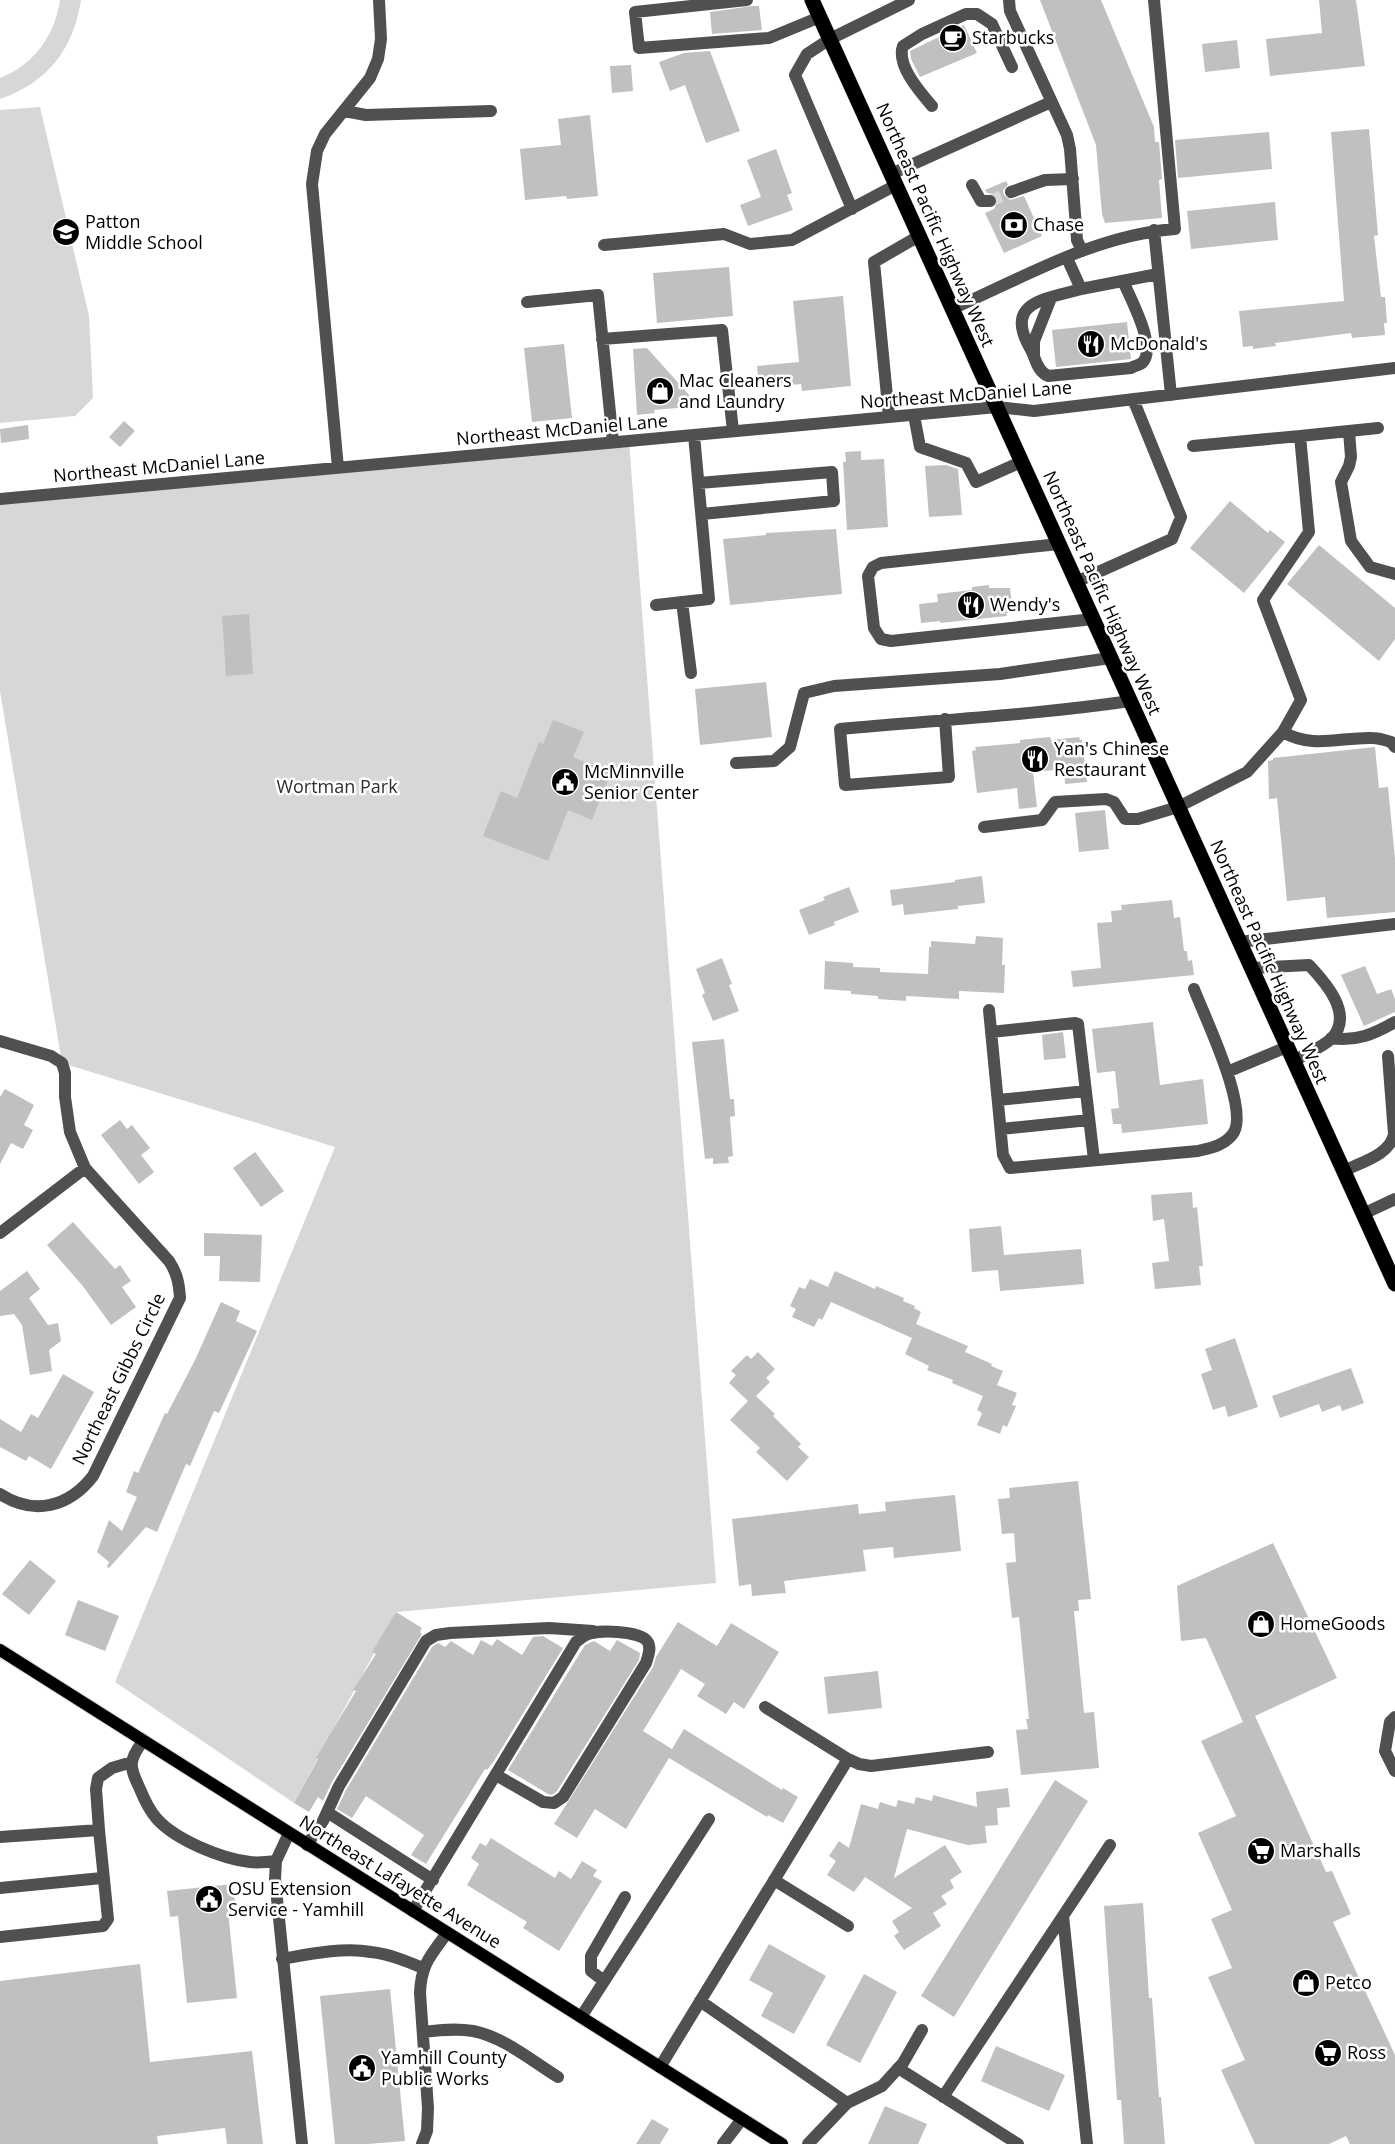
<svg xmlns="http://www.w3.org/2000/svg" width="1395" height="2144" font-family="'Open Sans',sans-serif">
	<rect width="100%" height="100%" fill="#fff"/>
	<path fill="#d7d7d7" d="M60 0H81C73 50 48 82 0 99V78C34 65 55 35 60 0Z
		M40 107 89 316 93 398 75 416 0 423V110Z
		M629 441 716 1583 396 1612 294 1803 115 1682 335 1147 62 1063 0 691V499Z"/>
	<path fill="#c0c0c0" d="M1040 0H1101L1154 127 1155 142H1159L1162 179 1159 180 1162 218 1105 223 1102 214 1096 145Z
		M1319 0H1356L1365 66 1270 76 1266 39 1322 33Z
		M752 6H759L762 30 712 34 710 12Z
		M964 25 977 53 920 77 911 59 910 51Z
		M1237 40 1240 68 1205 72 1202 44Z
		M710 51 740 131 706 143 685 85 670 91 659 62 684 53Z
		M631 65 633 91 612 93 610 66Z
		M590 115 598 196 567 199 566 196 525 200 520 149 561 145 558 119Z
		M1369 129 1378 235 1374 236 1381 297H1385L1387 323H1384L1385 335 1352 338 1351 333 1275 343 1276 346 1253 349V346L1243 347 1239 311 1344 301 1331 132Z
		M1269 132 1272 169 1178 178 1175 140Z
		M776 149 792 193 787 195 793 210 748 226 740 205 761 197 747 160Z
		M1006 181 1008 185 1003 190 1004 195 1010 200 1024 196 1042 236 1004 253 985 213 994 209 998 201 997 197 994 194 987 193 985 190Z
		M1275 202 1278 240 1191 249 1187 211Z
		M729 267 733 316 657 323 653 273Z
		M843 296 851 386 802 391 801 384 759 388 757 366 799 362 793 301Z
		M1127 322 1131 359 1056 367 1052 330Z
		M564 344 572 418 532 422 524 348Z
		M647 348 699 406 654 410 655 413 637 415 633 349Z
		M124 421 135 431 120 447 109 437Z
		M28 425 29 439 1 443 0 429Z
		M861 451V460L884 459 888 527 847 530 843 462H846L845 452Z
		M946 465 958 469 962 515 929 517 925 466Z
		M1230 501 1268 533 1270 530 1285 542 1244 593 1190 548Z
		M836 529 842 594 730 605 723 539 766 535V533Z
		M1319 545 1395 608V639L1379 661 1287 584Z
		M989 585V588H1010L1013 613H1006L1007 616 940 623V621L921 623 919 604 938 602 937 594 972 590V587Z
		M249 614 253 674 226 676 222 616Z
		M766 682 772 737 700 745 695 689Z
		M553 720 584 732 573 757 611 773 592 820 568 810 548 861 483 836 501 791 517 798 539 742 543 744Z
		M1050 737 1051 740 1079 737 1080 740H1082L1087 782 1065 784 1064 769 1033 772 1037 807 1019 809 1017 788 977 793 972 751 976 750 975 747 1020 743V740Z
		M1375 747 1379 788 1388 787 1395 859V912L1327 918 1325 897 1287 901 1277 798 1269 799 1268 761 1273 760V758Z
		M1105 810 1109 849 1079 852 1075 813Z
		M982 876 985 903 958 906V909L904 915 903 904 892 906 890 890 955 882V880Z
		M849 887 859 912 834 922 835 925 809 935 799 910 825 900 823 897Z
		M1172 900 1174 918 1180 917 1184 951H1187L1188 961 1192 960 1194 975 1073 987 1071 971 1101 968 1097 923 1112 922 1111 911 1122 910 1121 905Z
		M976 936 1003 938 1002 965H1005L1004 993 959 991V999L906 996V1001L878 999V996L851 994V991L824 989 825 961 853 963V967L880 968V972L928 974 929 947H931V941L975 944Z
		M722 958 732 984 729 985 739 1011 713 1021 702 995 705 993 696 969Z
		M1365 966 1377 994 1391 989 1395 999V1012L1364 1026 1341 975Z
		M1153 1022 1160 1085 1203 1079 1208 1124 1122 1133 1121 1124H1113L1111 1109 1119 1108 1115 1071 1097 1073 1092 1029Z
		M1063 1032 1066 1058 1044 1060 1042 1035Z
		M724 1039 730 1099H734L735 1116 730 1117 733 1156 728 1157 729 1163 713 1164V1158L705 1159 692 1042Z
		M5 1089 34 1105 24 1125 33 1130 23 1149 11 1143 0 1164V1097Z
		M120 1120 127 1129 132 1125 150 1148 141 1155 154 1172 139 1184 101 1135Z
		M255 1152 284 1191 261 1207 233 1168Z
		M1192 1192 1193 1208 1197 1207 1203 1266H1199L1201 1285 1155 1289 1152 1263 1169 1261 1164 1219 1153 1221 1151 1195Z
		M73 1222 115 1269 120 1265 131 1281 122 1287 136 1307 111 1325 82 1285 47 1245Z
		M1001 1226 1004 1255 1081 1249 1084 1284 1000 1291 998 1270 972 1272 969 1229Z
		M204 1233 262 1235 260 1282 219 1281 220 1256H204Z
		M27 1271 40 1289 29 1298 48 1325 58 1323 61 1341 49 1350 52 1371 30 1375 22 1325 14 1314 0 1316V1291Z
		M835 1271 875 1289 876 1286 904 1298 903 1301 915 1306 914 1308 921 1312 916 1324 968 1346 965 1352 992 1364 991 1366 1003 1371 997 1385 1017 1393 1012 1405 1016 1406 1007 1427 1003 1425 1000 1434 977 1425 982 1413 977 1410 983 1396 952 1383 953 1380 927 1370 929 1366 905 1354 912 1338 831 1302 822 1320 819 1318 814 1327 792 1317 796 1309 790 1306 799 1287 805 1289 810 1279 828 1287Z
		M221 1302 240 1311 236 1321 257 1331 219 1413 214 1411 190 1466 186 1464 157 1532 146 1527 109 1568 107 1567 109 1562 97 1552 109 1520 122 1531 137 1497 126 1492 134 1471 138 1473 165 1413 167 1414 195 1360Z
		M1235 1338 1258 1407 1228 1417 1225 1406 1213 1410 1201 1374 1212 1370 1205 1349Z
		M758 1352 775 1369 766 1378 770 1382 756 1396 775 1414 773 1416 801 1444 798 1447 809 1457 787 1481 756 1452 760 1448 730 1420 748 1401 729 1383 736 1375 731 1371 747 1355 751 1359Z
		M1351 1368 1364 1403 1342 1411 1340 1405 1322 1412 1319 1404 1280 1418 1272 1396Z
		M63 1374 94 1392 51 1469 29 1456 26 1461 0 1447V1419L21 1432 31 1414 38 1418Z
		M1078 1481 1091 1599 1078 1600 1079 1611H1074L1084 1713 1094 1712 1099 1768 1021 1775 1016 1730 1028 1729 1026 1719H1029L1019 1617 1012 1618 1006 1563 1016 1562 1014 1533 1002 1534 998 1499 1010 1498 1009 1488Z
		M955 1495 961 1551 894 1558 893 1547 863 1550 866 1571 784 1581 786 1593 752 1596 751 1584 739 1586 732 1519 858 1504 859 1514 886 1511 885 1502Z
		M1273 1543 1337 1678 1255 1716 1326 1872 1332 1871 1351 1914 1333 1922 1395 2055V2144H1350L1346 2136 1329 2144H1255L1221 2070 1245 2060 1208 1977 1232 1968 1211 1919 1232 1910 1198 1833 1236 1816 1201 1741 1243 1722 1206 1638 1181 1641 1177 1586Z
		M30 1560 56 1581 29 1615 2 1594Z
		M78 1600 119 1616 105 1651 65 1635Z
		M396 1612 422 1628 420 1632 422 1634 332 1782 323 1801 318 1797 309 1812 294 1803 318 1759 316 1758 356 1691 353 1690 376 1654 372 1652Z
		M678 1622 717 1646 731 1623 779 1652 744 1709 734 1702 726 1714 697 1696 705 1684 681 1669 643 1731 672 1749 684 1729 782 1790 783 1788 798 1797 783 1823 768 1815 767 1817 669 1758 626 1829 595 1809 577 1838 554 1824 653 1667 656 1657Z
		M543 1636 563 1648 494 1761 487 1770 485 1769 426 1864 411 1855 424 1835 366 1796 352 1818 337 1809 346 1790 432 1647 438 1643 445 1647 451 1641 473 1655 481 1640 492 1646 497 1639 522 1655 533 1637Z
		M617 1640 640 1653 639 1660 557 1791 552 1795 548 1794 508 1770 585 1645 594 1641 610 1651Z
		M878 1671 882 1708 828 1714 824 1677Z
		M1055 1780 1088 1801 954 2017 921 1996Z
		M1008 1788 1010 1807 997 1808 998 1825 985 1826 987 1843 968 1845 907 1829 894 1878 945 1845 962 1872 950 1880 954 1888 941 1896 947 1904 933 1913 941 1926 904 1950 894 1936 899 1932 892 1921 912 1908 865 1877 854 1892 827 1875 836 1861 829 1856 839 1841 849 1848 861 1804 878 1809 880 1802 896 1807 898 1800 914 1804 916 1797 932 1801 933 1795 977 1807 976 1792Z
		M491 1838 555 1878 559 1871 571 1879 582 1861 597 1870 593 1876 602 1881 559 1951 523 1928 527 1922 467 1885 479 1864 471 1858 480 1843 486 1846Z
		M233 1884 236 1910 228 1911 237 1998 187 2003 178 1916 170 1917 167 1891Z
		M1143 1903 1149 1998H1152L1159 2097H1161L1165 2144H1124L1121 2100H1117L1104 1906Z
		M769 1944 826 1976 794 2034 761 2016 773 1993 749 1980Z
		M140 1964 150 2062 252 2051 263 2144H227L225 2128 157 2136 158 2144H0V1981Z
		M864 1974 897 1992 860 2063 826 2045Z
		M390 1989 405 2141 368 2144H335L320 1996Z
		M996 2046 1065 2075 1049 2111 981 2081Z
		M885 2106 927 2124 918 2144H868Z
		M652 2119 669 2129 660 2144H636Z"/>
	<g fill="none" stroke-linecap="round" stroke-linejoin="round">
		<path stroke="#d9d9d9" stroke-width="12" stroke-dasharray="12 6" stroke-linecap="butt" d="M990 201 1011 192"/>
		<g stroke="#dbdbdb" stroke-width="14">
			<path id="major" d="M0 1650 782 2144"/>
		</g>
		<g stroke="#dbdbdb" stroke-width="16">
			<path id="highway" d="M812 0 1395 1284"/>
		</g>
		<path stroke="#505050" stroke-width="12" d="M747 0 635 12 639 48 769 38 820 17
			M1009 0 1010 11 1067 135 1070 149 1077 240 1082 251
			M932 106C920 92 896 65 903 46L922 34 966 14H977L992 24 1012 67
			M344 111 366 115 491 111
			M891 174 1051 102
			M972 185 981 201H990
			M1011 192 1045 180 1073 179
			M852 209 795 75 807 54 830 39 909 0
			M1154 230 1171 395
			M604 245 724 234 750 244 792 240 896 185
			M1067 258 1081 289 1158 274
			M1081 289C1047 299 1003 301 1030 348 1036 358 1036 370 1048 376L1131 368C1134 366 1140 365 1142 363 1158 348 1130 298 1123 281
			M527 302 598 295 613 442
			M952 309C1024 277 1096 235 1175 229L1154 0
			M602 339 722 330 733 431
			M1034 354V341L1051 298
			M914 415 920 447 966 463 976 482 1021 462
			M889 417 874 262 919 236
			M1349 431 1351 457 1349 466 1341 482 1351 541 1370 567 1395 574
			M1300 436 1378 428
			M338 468 312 184 317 151 325 134 370 78 378 59 381 39 379 0
			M699 483 832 472 834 501 702 514
			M0 499 997 407 1034 411 1395 368
			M1059 544 881 563 873 567 868 576 874 628 881 639 891 641 1093 619
			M1076 582 1172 539 1181 517 1133 399
			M682 602 691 673
			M656 605 709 599 694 435
			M945 719 949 777 845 785 840 729C937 720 1034 715 1130 701
			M1283 732C1312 749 1341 737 1372 738 1378 738 1385 740 1391 742L1395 747
			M736 763 774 761 790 747 804 693 834 686 1000 674 1110 658
			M984 827 1042 820 1055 802 1106 799 1114 802 1125 819H1138L1178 807 1247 772 1283 732 1301 700 1263 600 1309 532 1300 436 1193 446
			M1239 942 1395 924
			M1252 968 1309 965C1325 982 1355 1015 1331 1039 1321 1048 1305 1054 1294 1061
			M989 1010 1003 1155 1010 1168 1198 1151C1210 1148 1223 1146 1232 1135 1252 1113 1204 1016 1194 989
			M991 1032 1075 1023 1078 1024 1094 1160
			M1331 1038C1356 1042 1374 1034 1395 1022
			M0 1041 51 1056 62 1063 65 1073V1097L70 1132 85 1168 169 1261C177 1273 179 1283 180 1298L93 1476C69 1507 34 1516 0 1494
			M1227 1072 1287 1047
			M998 1100 1086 1091
			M1001 1129 1089 1120
			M1344 1171C1361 1162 1390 1155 1394 1134L1388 1056
			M1363 1214 1395 1199
			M0 1233 85 1168
			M1395 1717 1390 1722 1385 1751 1395 1771
			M143 1741C128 1761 129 1766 140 1789 144 1799 150 1811 157 1819 176 1840 222 1859 250 1862 258 1863 268 1862 276 1861
			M848 1759 859 1764 871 1766 988 1752
			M327 1812 433 1880
			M289 1833 276 1861 275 1879 302 2144
			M0 1837 99 1830 96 1789 98 1778 112 1768 132 1762
			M307 1845 323 1821 339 1786 426 1641 436 1635 450 1633 549 1628 593 1631
			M774 1880 848 1926
			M0 1888 102 1878
			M413 1911 576 1642C579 1640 583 1636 586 1635 596 1629 640 1631 647 1641 652 1647 648 1656 646 1663L563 1797 554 1803 543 1802 496 1775
			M1063 1916 1087 2144
			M0 1937 103 1926 108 1919 99 1830
			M282 1959C310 1954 343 1947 371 1952 389 1954 406 1961 423 1968
			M604 1981 591 1971V1956L625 1897
			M700 2001 847 2103
			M581 2017 709 1819
			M423 2032C439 2030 456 2028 473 2031 504 2037 532 2061 558 2077
			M660 2067 848 1759 765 1707
			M898 2068 1018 2144
			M943 2097 1110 1845
			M422 2144 427 2131 428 2108 420 1993C421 1964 431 1955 447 1933
			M723 2144 742 2119
			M808 2144 847 2103 882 2086 903 2063 922 2030"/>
		<use href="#major" stroke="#000" stroke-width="12"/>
		<use href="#highway" stroke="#000" stroke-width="15"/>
	</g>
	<defs>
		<g id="cafe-disc" transform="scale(1.4375)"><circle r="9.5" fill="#000" stroke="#fff"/><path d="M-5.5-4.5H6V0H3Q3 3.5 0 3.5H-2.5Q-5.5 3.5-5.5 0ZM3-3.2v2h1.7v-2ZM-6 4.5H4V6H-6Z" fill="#fff"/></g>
		<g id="bank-disc" transform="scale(1.4375)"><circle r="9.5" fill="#000" stroke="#fff"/><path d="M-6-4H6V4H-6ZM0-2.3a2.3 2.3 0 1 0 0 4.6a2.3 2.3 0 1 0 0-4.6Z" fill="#fff"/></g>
		<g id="school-disc" transform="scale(1.4375)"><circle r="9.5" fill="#000" stroke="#fff"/><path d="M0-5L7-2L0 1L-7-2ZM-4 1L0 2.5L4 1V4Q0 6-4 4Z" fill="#fff"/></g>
		<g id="restaurant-disc" transform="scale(1.4375)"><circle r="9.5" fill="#000" stroke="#fff"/><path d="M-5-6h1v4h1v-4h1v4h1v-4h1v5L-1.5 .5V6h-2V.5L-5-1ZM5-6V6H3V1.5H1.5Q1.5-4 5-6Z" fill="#fff"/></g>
		<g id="shop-disc" transform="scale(1.4375)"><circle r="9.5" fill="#000" stroke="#fff"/><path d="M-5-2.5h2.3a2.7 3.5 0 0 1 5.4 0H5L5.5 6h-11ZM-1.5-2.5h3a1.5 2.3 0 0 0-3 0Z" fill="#fff"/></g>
		<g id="civic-disc" transform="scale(1.4375)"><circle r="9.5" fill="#000" stroke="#fff"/><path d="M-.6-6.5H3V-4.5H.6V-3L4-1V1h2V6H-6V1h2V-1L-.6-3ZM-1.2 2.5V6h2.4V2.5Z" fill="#fff"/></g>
		<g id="supermarket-disc" transform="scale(1.4375)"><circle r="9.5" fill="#000" stroke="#fff"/><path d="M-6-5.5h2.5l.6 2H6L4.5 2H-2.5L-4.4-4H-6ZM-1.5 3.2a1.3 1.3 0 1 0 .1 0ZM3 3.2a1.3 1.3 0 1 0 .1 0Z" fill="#fff"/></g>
	</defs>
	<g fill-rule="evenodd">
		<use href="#cafe-disc" x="953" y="38"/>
		<use href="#bank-disc" x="1014" y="225"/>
		<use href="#school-disc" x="66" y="232"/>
		<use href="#restaurant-disc" x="1091" y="344"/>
		<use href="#shop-disc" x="660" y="391"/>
		<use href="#restaurant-disc" x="971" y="605"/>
		<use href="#restaurant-disc" x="1035" y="759"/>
		<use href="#civic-disc" x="565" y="782"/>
		<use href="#shop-disc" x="1261" y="1624"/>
		<use href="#supermarket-disc" x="1261" y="1851"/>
		<use href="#civic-disc" x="209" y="1899"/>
		<use href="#shop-disc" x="1306" y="1983"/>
		<use href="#supermarket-disc" x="1328" y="2053"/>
		<use href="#civic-disc" x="362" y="2068"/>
	</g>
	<g text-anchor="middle" stroke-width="5" stroke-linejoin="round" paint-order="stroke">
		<g font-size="18" fill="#000" stroke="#fff" text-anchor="start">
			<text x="972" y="44">Starbucks</text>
			<text x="85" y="228">Patton<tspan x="85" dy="21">Middle School</tspan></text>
			<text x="1033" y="231">Chase</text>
			<text x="1110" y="350">McDonald's</text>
			<text x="679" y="387">Mac Cleaners<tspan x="679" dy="21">and Laundry</tspan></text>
			<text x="990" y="611">Wendy's</text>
			<text x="1054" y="755">Yan's Chinese<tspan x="1054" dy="21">Restaurant</tspan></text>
			<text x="584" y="778">McMinnville<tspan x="584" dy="21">Senior Center</tspan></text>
			<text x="1280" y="1630">HomeGoods</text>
			<text x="1280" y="1857">Marshalls</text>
			<text x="228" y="1895">OSU Extension<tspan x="228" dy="21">Service - Yamhill</tspan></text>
			<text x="1325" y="1989">Petco</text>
			<text x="1347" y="2059">Ross</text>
			<text x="381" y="2064">Yamhill County<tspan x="381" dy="21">Public Works</tspan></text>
		</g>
		<g font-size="18" fill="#000" stroke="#fff">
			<text transform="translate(935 225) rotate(66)" y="6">Northeast Pacific Highway West</text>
			<text transform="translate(966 395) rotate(-4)" y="6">Northeast McDaniel Lane</text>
			<text transform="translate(562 430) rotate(-5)" y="6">Northeast McDaniel Lane</text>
			<text transform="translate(159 467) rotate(-5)" y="6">Northeast McDaniel Lane</text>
			<text transform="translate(1102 593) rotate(66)" y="6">Northeast Pacific Highway West</text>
			<text transform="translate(1269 962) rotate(66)" y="6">Northeast Pacific Highway West</text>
			<text transform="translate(119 1379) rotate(-64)" y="6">Northeast Gibbs Circle</text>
			<text transform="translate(400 1882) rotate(32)" y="6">Northeast Lafayette Avenue</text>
		</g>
		<g font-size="18" fill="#2e2e2e" stroke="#fff">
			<text x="337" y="793">Wortman Park</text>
		</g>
	</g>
</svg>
